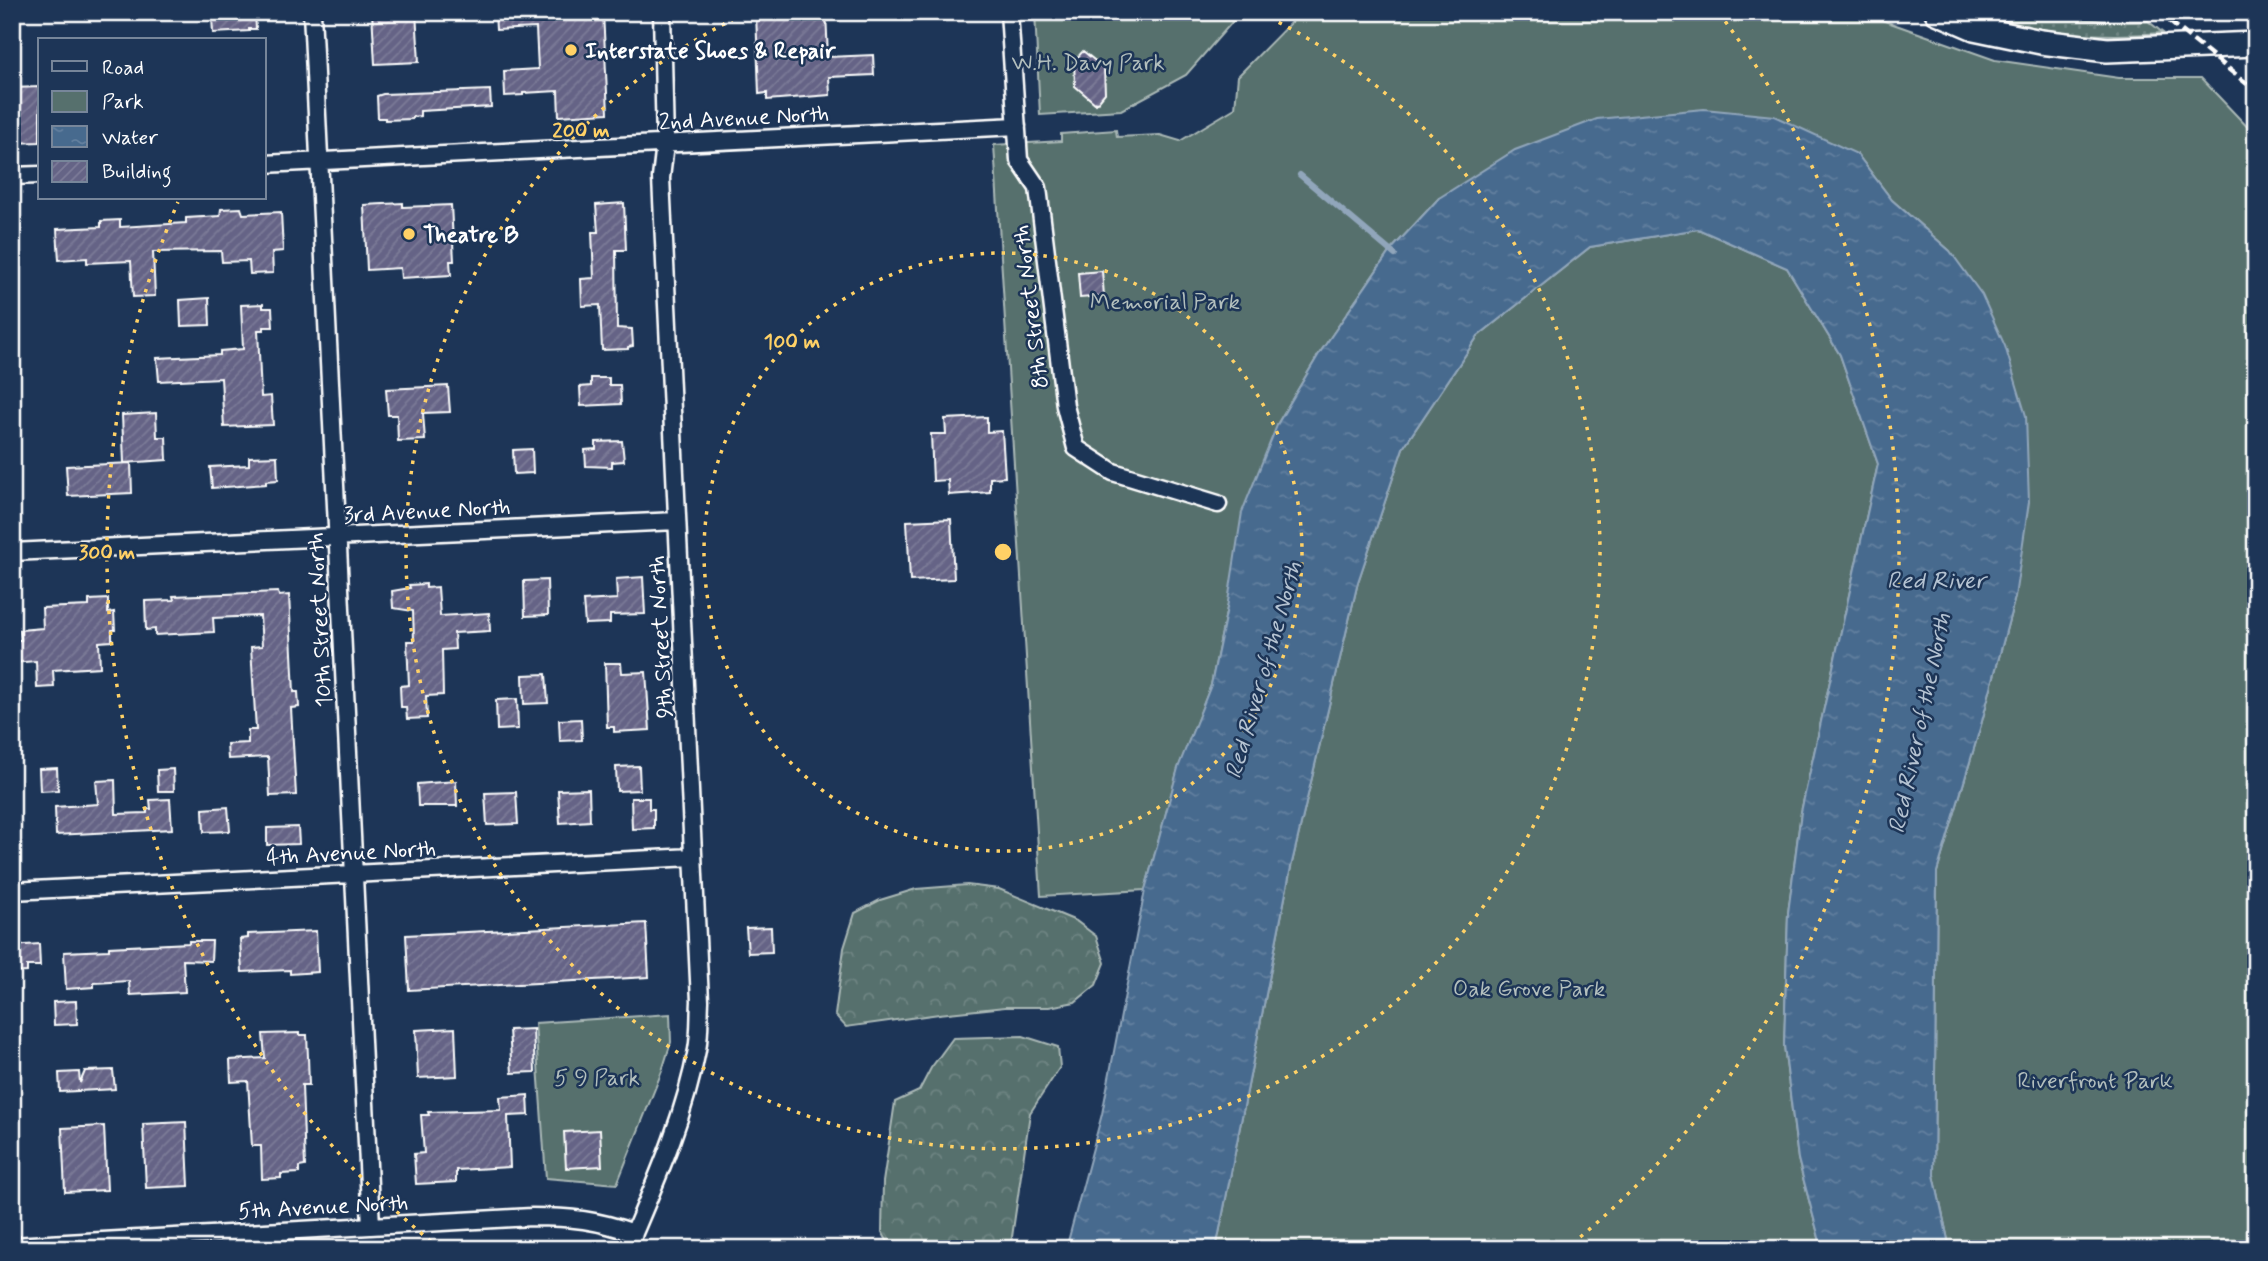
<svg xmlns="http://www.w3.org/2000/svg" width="2268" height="1261" font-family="Mynerve,sans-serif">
	<defs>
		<pattern id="grass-dots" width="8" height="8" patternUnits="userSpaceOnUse" patternTransform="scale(1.75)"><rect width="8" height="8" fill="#56706d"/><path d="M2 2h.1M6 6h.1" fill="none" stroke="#6f8583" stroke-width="1.8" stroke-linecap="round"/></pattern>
		<pattern id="forest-crowns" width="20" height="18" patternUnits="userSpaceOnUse" patternTransform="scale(1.75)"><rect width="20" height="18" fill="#56706d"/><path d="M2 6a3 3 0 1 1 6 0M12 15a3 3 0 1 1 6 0" fill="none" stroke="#6f8583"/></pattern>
		<pattern id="water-ripples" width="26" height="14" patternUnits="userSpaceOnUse" patternTransform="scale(1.75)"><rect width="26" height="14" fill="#476a8e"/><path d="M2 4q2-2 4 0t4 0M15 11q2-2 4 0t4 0" fill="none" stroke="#63809f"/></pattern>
		<pattern id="building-hatch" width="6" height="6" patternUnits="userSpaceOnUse" patternTransform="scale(1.75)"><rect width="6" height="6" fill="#656486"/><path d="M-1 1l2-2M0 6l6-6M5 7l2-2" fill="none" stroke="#7c7b98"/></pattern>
	</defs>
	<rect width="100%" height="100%" fill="#1d3557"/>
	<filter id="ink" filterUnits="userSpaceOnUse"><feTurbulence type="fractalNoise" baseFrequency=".0143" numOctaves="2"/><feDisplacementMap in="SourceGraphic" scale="14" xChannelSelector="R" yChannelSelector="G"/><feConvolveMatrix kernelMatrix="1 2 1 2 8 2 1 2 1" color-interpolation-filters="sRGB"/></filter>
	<g filter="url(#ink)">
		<path fill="url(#grass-dots)" stroke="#aab8b6" stroke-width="2" d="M1979 12C1996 12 2016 10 2033 13 2071 17 2109 24 2148 21L2163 33C2102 38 2036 35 1979 12Z"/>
		<path fill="url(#forest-crowns)" stroke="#aab8b6" stroke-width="2" d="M967 885 999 889 1076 921 1096 936 1105 963 1096 985 1075 1002 1049 1007H1005L939 1014 846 1027 835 1015 844 948 855 913 880 900 916 889Z
			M1023 1036 1058 1047 1060 1067 1030 1113 1011 1244 1007 1249H892L882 1232 883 1182 895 1102 919 1091 931 1068 953 1038Z"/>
		<path fill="#56706d" stroke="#aab8b6" stroke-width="2" d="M1035 12H1241L1186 75 1121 110 1040 115Z
			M1345 12H1867L1879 19 1995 60 2119 78H2201L2256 136V1249H1950L1934 1175 1937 872 1981 725 2015 597 1950 251 1892 200 1857 154 1439 198 1390 251 1319 354 1278 423 1227 608 1211 685 1178 769 1145 890 1041 896 994 145 1061 141V134L1116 130 1117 137 1160 135 1180 141 1235 108 1238 76 1300 13 1325 19Z
			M1698 229 1787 268 1840 355 1878 464 1801 812 1788 913 1784 1046 1798 1159 1822 1249H1216L1291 867 1358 582 1403 448 1478 336 1590 247Z
			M670 1014 671 1042 662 1071 617 1184 546 1178 535 1023Z"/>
		<path fill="url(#water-ripples)" stroke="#91a6bb" stroke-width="2" d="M1704 109 1774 116 1857 154 1892 200 1950 251 1982 295 2005 346 2026 416 2029 502 2015 597 1981 725 1937 872 1934 1175 1950 1249H1822L1798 1159 1784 1045 1788 913 1801 812 1878 464 1840 355 1787 268 1698 229 1590 247 1478 336 1403 448 1358 582 1291 867 1216 1249H1066L1102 1114 1145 890 1178 768 1211 685 1227 608 1242 512 1278 423 1319 354 1390 251 1439 198 1515 150 1597 119Z"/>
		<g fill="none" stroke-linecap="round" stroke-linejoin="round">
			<path stroke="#91a6bb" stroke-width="6" d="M1300 175 1395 255"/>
		</g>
		<path fill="url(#building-hatch)" stroke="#fff" stroke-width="2" d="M218 12H255L256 29H249V31L213 33 212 17 218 16Z
			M372 12H416L419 62 375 64Z
			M495 12H603L608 113 559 116 558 91 523 93V95L505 96 504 71 538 69 536 28 496 30Z
			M756 12H826L828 57 873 55 874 75 829 77 830 95 767 100V93L759 94Z
			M1083 51 1104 68 1105 93 1096 104 1075 86 1074 61Z
			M40 87V142L13 143 12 88Z
			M490 90 491 107 420 111V116L412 117V119L385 120V118H378L377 96 383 94Z
			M403 203V207L451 205 454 261H450L451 275 401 278 400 268 367 270 364 205Z
			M624 203 626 250H616L617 328 632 329 633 346 628 347V349L602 350 600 305 582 306 581 279 594 278 592 232H598L596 205Z
			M241 208 243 214 281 212 283 251 272 252 273 273 250 274 249 261 222 262 221 251 153 252 155 296 133 297 131 261 87 263V258L59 260 57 229 101 227V221L120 220V227L186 223V218L220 216 221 209Z
			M1102 271 1104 296 1080 298 1078 273Z
			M209 298 210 325 181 326 180 300Z
			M263 304V308H272L273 327H264V330H258L261 397 271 396 273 425 224 427 221 378 159 381 157 358 220 355V351L243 349 241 305Z
			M591 378H609V385H620L621 404 581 406 580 387 591 386Z
			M448 386 450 412 423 413 425 440 398 441 397 415H388L386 389Z
			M156 413 157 437H166L167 460 124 463 122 415Z
			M987 417V432L1002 431 1005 477 990 478V492L949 495 948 480 933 481 931 434H946L945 419Z
			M622 441 624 461 612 462V467L586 466 585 450 596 449V442Z
			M532 449 533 473 514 474 513 450Z
			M277 456 278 480 266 481V484L212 488 210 467 249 465V457Z
			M131 463 132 493 68 496 66 466Z
			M951 519 954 579 910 581 907 521Z
			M643 577 645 614 610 615V623L585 624 583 601 617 599 616 579Z
			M547 580 548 615 525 616 524 581Z
			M426 584V588L438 587 440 616 489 613 490 631 454 633 455 649 442 650 443 695 426 696 427 718 407 719 406 707H401L400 686 409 685 407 641H414L413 611 393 608 392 591 410 588 409 585Z
			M278 592 279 596 289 595 294 692H298L299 707 291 708 296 795 270 796 268 757 228 759 227 744 248 743V730H256L251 647 262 646 260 616 213 618 214 632 155 635V629L146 630 145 601 174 600 173 596Z
			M108 599V613L114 612 115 630H112V641L99 642 100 667 53 670 54 687 37 688 36 661 12 663V640H21L20 630 43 628 42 608 89 606V600Z
			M605 663H621L622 673 646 672 650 730 614 732V727H607Z
			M546 674 548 703 524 704 523 675Z
			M517 699 518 729 497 730 496 700Z
			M581 719 582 740 560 741 559 720Z
			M639 766 640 790 617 791 616 767Z
			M57 768 58 790 40 791 39 769Z
			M173 769 174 791H158L157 770Z
			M115 780 116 814 147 813V809H151L150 800 170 799 172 829 56 835 55 807 98 804 96 781Z
			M456 781 457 806H418L417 784Z
			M589 789 590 821 560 823 558 790Z
			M516 792 518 824 487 825 485 793Z
			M631 798H649V809H654V828L632 829Z
			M228 807 230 831 204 832 203 809Z
			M298 827 299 844 267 845V828Z
			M646 923 649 977 409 990 406 935Z
			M771 927 772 952 748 953 746 928Z
			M316 931 318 972 290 974V970L242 972 240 939 248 938V934Z
			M189 941H212L211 961 183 960 185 992 130 995 129 981 94 983V987L66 989 64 952 109 950V947L189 943Z
			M39 944 40 966H27V972L12 973V946Z
			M76 1001 77 1024 54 1025 53 1002Z
			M455 1028 457 1076 418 1078 416 1030Z
			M533 1029 535 1072 512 1073 509 1030Z
			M299 1033V1035H307L308 1057 309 1085H302L305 1166 299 1167V1173L281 1174V1178L262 1179 261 1146H252L248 1081 231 1082 230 1060 265 1058 263 1034Z
			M113 1070 115 1089 60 1092 59 1073 79 1072 80 1083 85 1071Z
			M528 1095 529 1115 508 1116 510 1167 456 1170V1182L416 1184 414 1154 424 1153 421 1115H429L428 1112 501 1110 500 1097Z
			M186 1122 189 1186 146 1188 143 1124Z
			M104 1126 107 1190 65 1192 62 1128Z
			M600 1130 602 1166 566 1168 564 1132Z"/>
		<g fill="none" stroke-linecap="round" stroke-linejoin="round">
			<g stroke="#fff" stroke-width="21">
				<path id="minor" d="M312 12 371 1226
					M1009 12 1019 160 1038 188 1065 406 1076 448 1113 472 1218 504
					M264 164 1017 126
					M12 176 40 175
					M12 552 677 521
					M12 891 693 857
					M280 1231 281 1249
					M12 1246 532 1217C571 1217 597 1220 634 1233
					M630 1249 634 1233C659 1174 685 1114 697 1050 700 1034 699 1017 700 1001L661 178 665 144 662 12"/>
			</g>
			<g stroke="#fff" stroke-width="28">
				<path id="secondary" d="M1937 12 1974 28 2041 42 2107 50 2256 44"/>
			</g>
			<use href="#minor" stroke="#1d3557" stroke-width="16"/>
			<use href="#secondary" stroke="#1d3557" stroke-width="23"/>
			<path stroke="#fff" stroke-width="5" stroke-dasharray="10 5" stroke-linecap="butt" d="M2158 12 2256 91"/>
		</g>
	</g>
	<g fill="none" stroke="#ffd166" stroke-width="3.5" stroke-dasharray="3.5 7">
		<circle cx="1003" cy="552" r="299"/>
		<path d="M1260 13A597 597 0 1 1 746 13"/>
		<path d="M439 1248A896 896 0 0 1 178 202M1719 13A896 896 0 0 1 1567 1248"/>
	</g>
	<g fill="#ffd166" stroke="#1d3557" stroke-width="2.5">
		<circle cx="571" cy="50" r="7"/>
		<circle cx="409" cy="234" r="7"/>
	</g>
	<g text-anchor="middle" stroke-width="5" stroke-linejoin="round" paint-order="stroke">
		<g font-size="23" font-weight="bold" fill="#fff" stroke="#1d3557" text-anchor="start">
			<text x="585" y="58">Interstate Shoes &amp; Repair</text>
			<text x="423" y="242">Theatre B</text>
		</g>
		<g font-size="23" fill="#b3bfbd" stroke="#1d3557">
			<text x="1088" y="70">W.H. Davy Park</text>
			<text x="1165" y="309">Memorial Park</text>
			<text x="1529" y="996">Oak Grove Park</text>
			<text x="597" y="1085">5 9 Park</text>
			<text x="2095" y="1088">Riverfront Park</text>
		</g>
		<g font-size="23" fill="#fff" stroke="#1d3557">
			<text transform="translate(744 117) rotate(-3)" y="8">2nd Avenue North</text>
			<text transform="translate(1030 307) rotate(-97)" y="8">8th Street North</text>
			<text transform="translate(427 510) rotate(-3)" y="8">3rd Avenue North</text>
			<text transform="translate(319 620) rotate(-93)" y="8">10th Street North</text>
			<text transform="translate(660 637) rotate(-93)" y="8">9th Street North</text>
			<text transform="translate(351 852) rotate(-3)" y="8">4th Avenue North</text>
			<text transform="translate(323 1206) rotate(-3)" y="8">5th Avenue North</text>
		</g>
		<g font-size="24" font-style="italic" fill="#b5c3d2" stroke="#1d3557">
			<text x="1936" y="588">Red River</text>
			<text transform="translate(1263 670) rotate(-74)" y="8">Red River of the North</text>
			<text transform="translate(1919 723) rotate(-78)" y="8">Red River of the North</text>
		</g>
	</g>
	<circle cx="1003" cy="552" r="10" fill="#ffd166" stroke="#1d3557" stroke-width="3.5"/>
	<g font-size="21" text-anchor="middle" font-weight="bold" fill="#ffd166" stroke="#1d3557" stroke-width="5" stroke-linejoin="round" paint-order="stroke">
		<text x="581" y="137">200 m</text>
		<text x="792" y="348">100 m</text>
		<text x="107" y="559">300 m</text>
	</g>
	<rect width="2268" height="1261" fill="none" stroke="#1d3557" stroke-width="42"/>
	<rect x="21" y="21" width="2226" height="1219" fill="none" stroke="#fff" stroke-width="2.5" filter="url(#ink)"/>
	<rect x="38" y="38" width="228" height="161" fill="#1d3557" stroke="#77869a" stroke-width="2"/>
	<rect x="52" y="61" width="35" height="10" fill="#1d3557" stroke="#77869a" stroke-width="2"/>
	<text x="102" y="74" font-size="21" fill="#ffffff">Road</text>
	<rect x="52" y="91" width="35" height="21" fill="#56706d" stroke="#77869a" stroke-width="2"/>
	<text x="102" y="108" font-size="21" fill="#ffffff">Park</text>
	<rect x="52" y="126" width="35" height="21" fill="url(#water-ripples)" stroke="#77869a" stroke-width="2"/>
	<text x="102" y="144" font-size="21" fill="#ffffff">Water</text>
	<rect x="52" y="161" width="35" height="21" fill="url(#building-hatch)" stroke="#77869a" stroke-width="2"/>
	<text x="102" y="178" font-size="21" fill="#ffffff">Building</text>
</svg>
